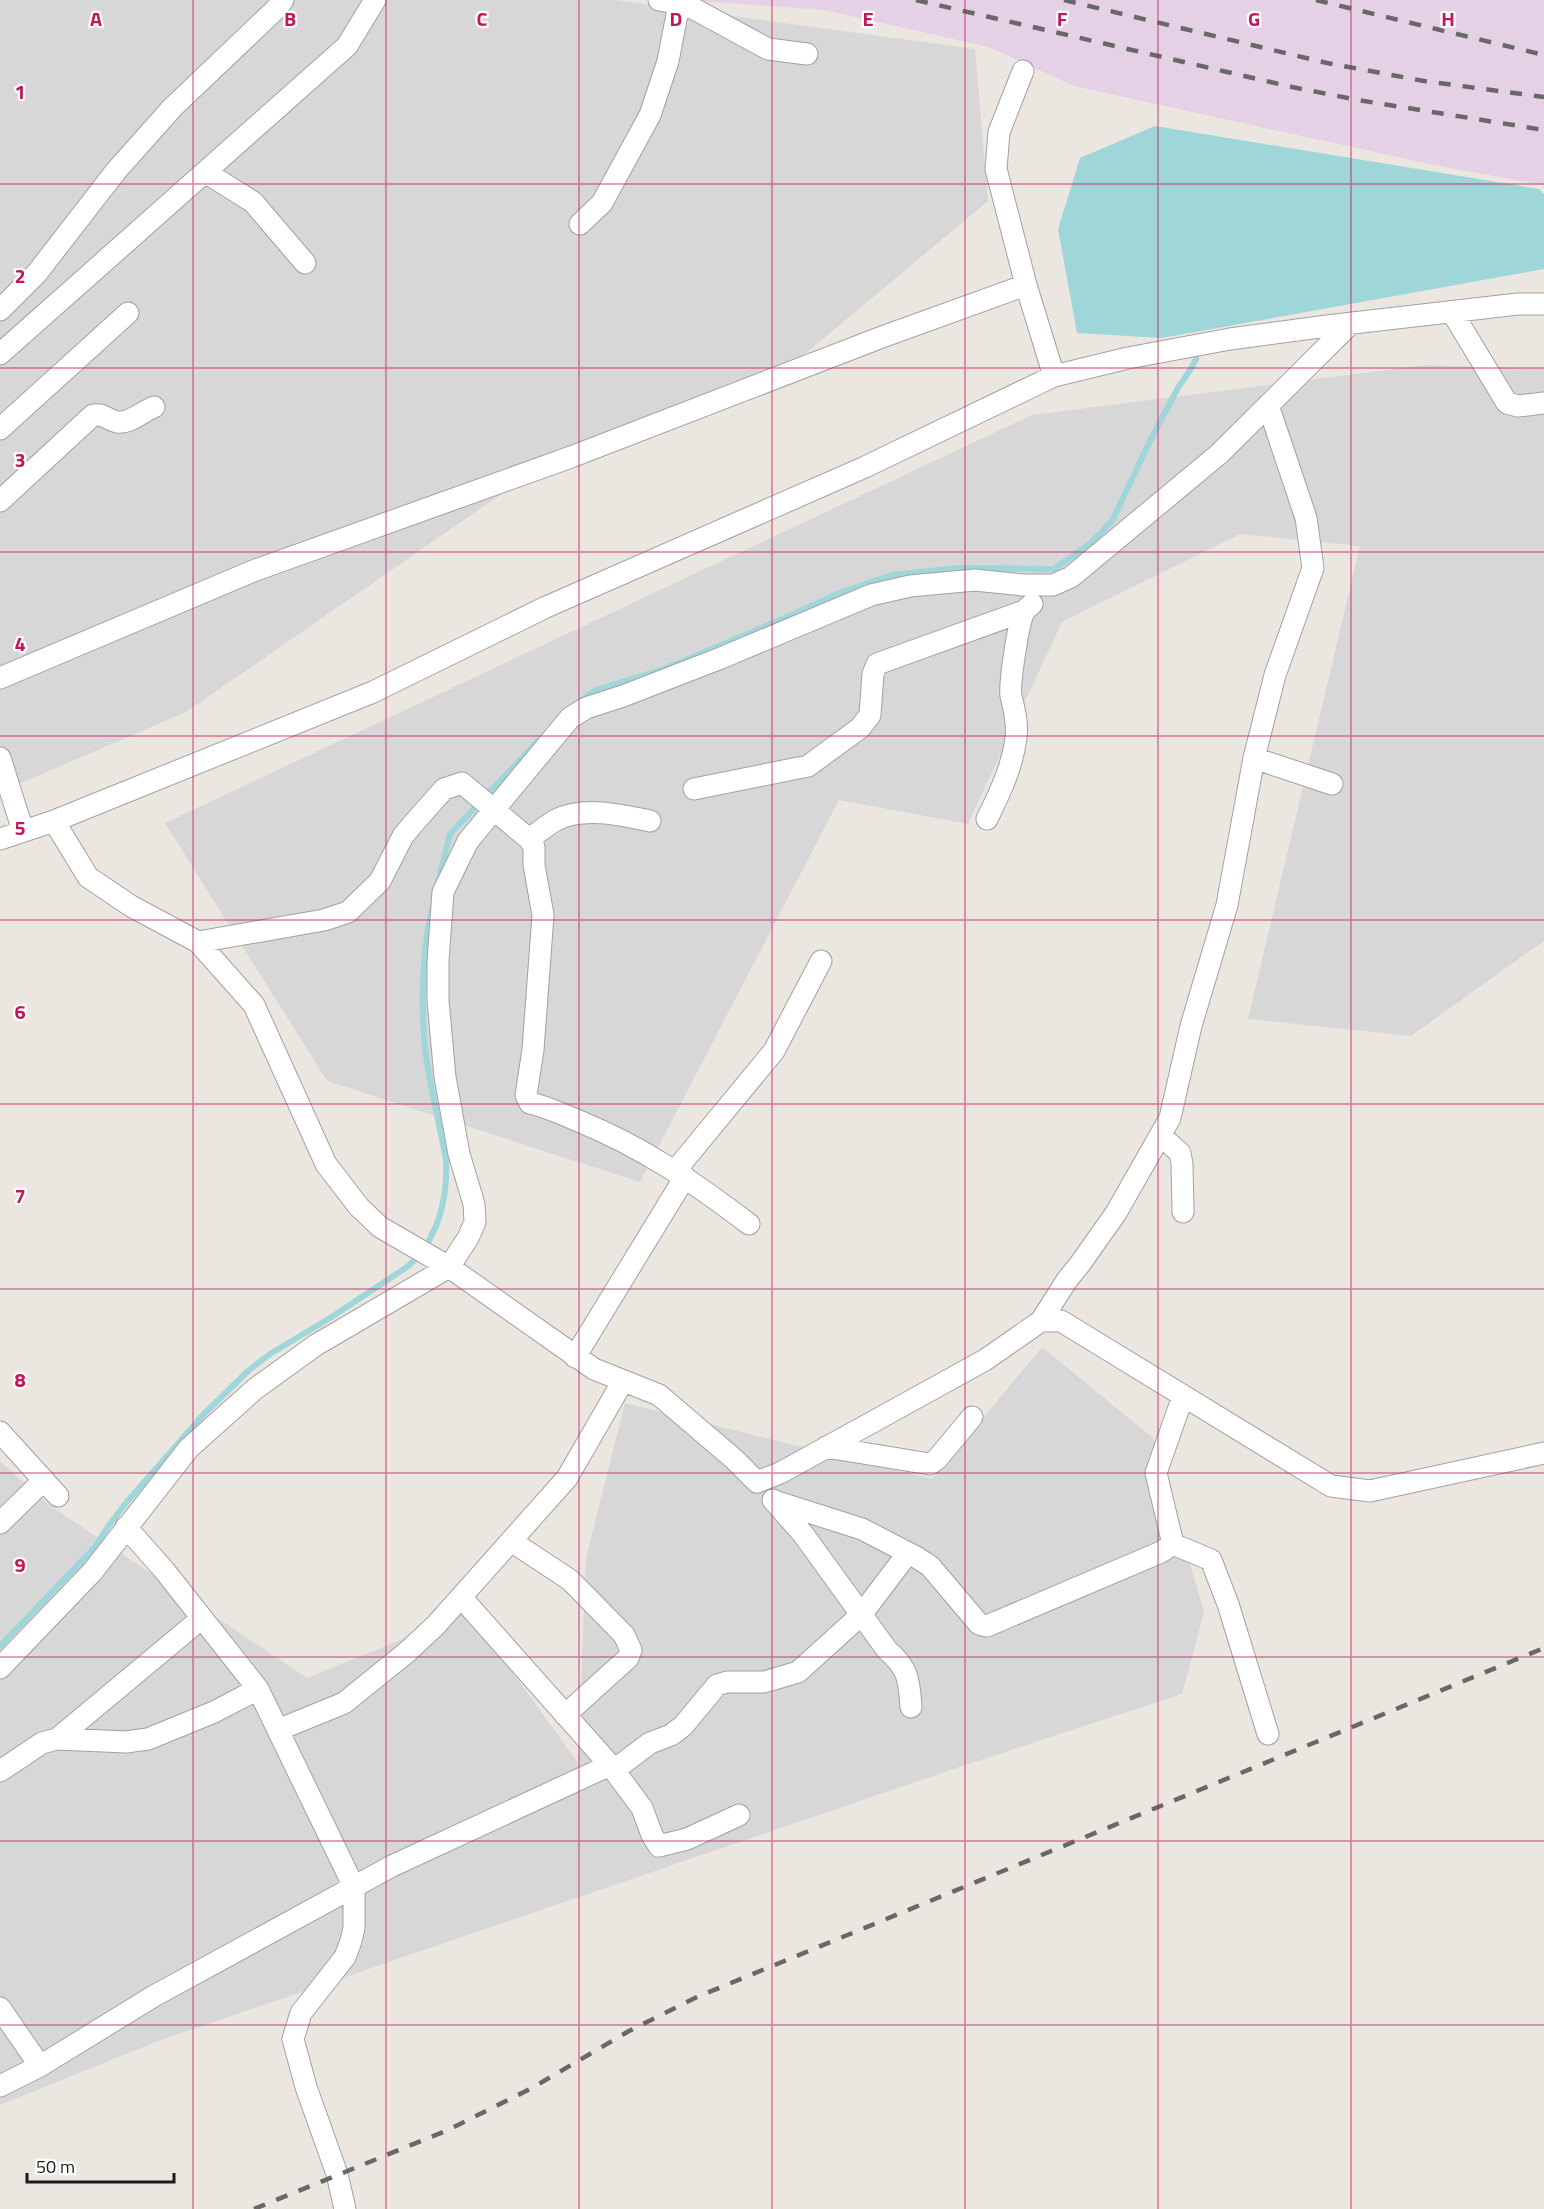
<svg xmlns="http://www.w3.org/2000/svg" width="1544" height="2209" font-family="'Titillium Web',sans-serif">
	<rect width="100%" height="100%" fill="#ece6e0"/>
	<path fill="#d8d7d7" d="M0 0H614L975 49 988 201 775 379 506 491 186 712 0 792Z
		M1426 365 1544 369V941L1411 1036 1248 1019 1360 546 1240 534 1062 622 968 824 839 800 640 1182 327 1081 165 823 1032 415Z
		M1042 1347 1153 1438 1204 1612 1182 1694 965 1765 158 2041 0 2105V1461L49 1505 307 1678 469 1612 578 1763 586 1558 625 1403 932 1479Z"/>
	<path fill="#e5d1e5" d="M681 0H1544V185L1429 164 1074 86 989 47 824 10Z"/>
	<path fill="#9fd6da" d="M1155 126 1539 189 1544 194V269L1162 338 1077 333 1058 229 1080 158Z"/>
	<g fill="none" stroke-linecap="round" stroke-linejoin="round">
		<path stroke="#9fd6da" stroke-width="6" d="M580 701 596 690 664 669 764 627 842 592 892 575 958 568 1054 569 1091 543 1112 521 1151 439 1178 388 1192 367 1196 359V350
			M438 883 450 834 538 741
			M0 1646 95 1547 107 1528 126 1503 203 1415 248 1371 270 1354 330 1318 407 1267C438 1241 448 1198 446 1160 439 1119 427 1078 424 1037 421 994 423 950 432 908"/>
		<g stroke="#a1a1a1" stroke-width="23">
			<path id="minor" d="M659 0 687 5 768 49 807 54
				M1023 71 999 132 996 169 1026 285 1054 376
				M205 172 253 202 305 263
				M580 224 602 203 650 115 668 61 679 4
				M0 310 37 273 116 171 172 108 276 9 283 0
				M1452 312 1507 403 1518 406 1544 403
				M0 354 347 46 375 0
				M0 429 128 313
				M0 501 93 415C104 413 107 420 117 422 130 424 143 411 154 407
				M0 678 253 571 571 457 882 337 1026 285
				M0 758 23 831
				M1254 758 1332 784
				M694 789 808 766 860 728 870 715 873 674 877 664 1024 611
				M987 819C1000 793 1013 765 1016 737 1018 723 1014 709 1011 696 1009 684 1018 626 1023 614 1025 609 1028 607 1032 604
				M54 821 88 877 131 906 198 942 254 1005 326 1164 359 1207 380 1227 449 1267 594 1369 659 1395 734 1459 757 1482 780 1473 985 1360 1041 1321H1061L1331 1486 1370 1491 1544 1453
				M0 839 54 821 373 692 544 608 865 467 1054 376 1128 358 1230 339 1327 326 1518 304H1544
				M529 839C538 833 547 825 556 820 584 806 622 815 650 821
				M198 942 324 920 348 912 380 881 403 836 413 824 444 789 462 783 529 839 534 847V865L543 915 533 1050 526 1095 530 1103C548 1107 564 1115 581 1122 644 1148 695 1183 749 1224
				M1161 1136 1180 1153 1182 1164 1183 1212
				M675 1171 774 1051 821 961
				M1041 1321 1067 1280 1080 1264 1116 1213 1170 1118 1191 1026 1227 905 1254 758 1275 675 1313 568 1306 518 1268 405
				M575 1357 685 1177
				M0 1432 58 1496
				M826 1447 930 1464 937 1459 972 1417
				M773 1500 803 1534 887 1650C909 1669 909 1680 911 1707
				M774 1501 862 1529 916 1557 930 1566 979 1624 987 1626 1161 1552 1173 1544 1156 1473 1183 1396
				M0 1523 44 1480
				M126 1527 164 1570 258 1689 354 1887V1928L351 1941 345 1957 301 2013 293 2039 306 2087 337 2174 345 2209
				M511 1541 570 1580 624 1635 631 1650 628 1658 565 1715
				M1173 1544 1211 1560 1228 1604 1268 1734
				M461 1597 610 1765 642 1808 652 1835 659 1846 687 1839 739 1815
				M0 1668 93 1571 189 1448 255 1389 316 1345 449 1267 468 1238 475 1222 474 1204 459 1154 445 1077 438 1001V961L443 892 468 841 570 718 586 708 623 696 721 658 871 595 910 586 975 580 1023 585H1053L1071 577 1219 454 1351 323
				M278 1730 344 1703 406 1653 436 1625 567 1478 623 1381
				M57 1739 202 1618
				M614 1770 650 1743 671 1735 683 1726 717 1685 727 1682H764L798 1672 861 1615 908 1553
				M0 1771 42 1743 57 1739 126 1742 148 1739 214 1712 258 1689
				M0 2008 40 2066
				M0 2086 40 2066 154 1996 392 1866 610 1765"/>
		</g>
		<use href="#minor" stroke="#fff" stroke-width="21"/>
		<path stroke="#686868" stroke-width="4.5" stroke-dasharray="12 12" stroke-linecap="butt" d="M916 0 1292 87 1358 100 1544 130
			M1064 0 1327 63 1424 81 1544 97
			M1316 0 1544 55
			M254 2209 448 2130 532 2088 629 2031 697 1997 1544 1648"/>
	</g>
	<path fill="none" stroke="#c2185b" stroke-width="1.5" stroke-opacity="0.55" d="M193 0V2209M386 0V2209M579 0V2209M772 0V2209M965 0V2209M1158 0V2209M1351 0V2209M0 184H1544M0 368H1544M0 552H1544M0 736H1544M0 920H1544M0 1104H1544M0 1289H1544M0 1473H1544M0 1657H1544M0 1841H1544M0 2025H1544"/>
	<g font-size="20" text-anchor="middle" font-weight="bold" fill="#c2185b" stroke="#fff" stroke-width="4.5" stroke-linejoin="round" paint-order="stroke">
		<text x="96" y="26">A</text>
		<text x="290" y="26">B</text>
		<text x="482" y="26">C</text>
		<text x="676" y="26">D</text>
		<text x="868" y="26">E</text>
		<text x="1062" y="26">F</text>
		<text x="1254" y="26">G</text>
		<text x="1448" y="26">H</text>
		<text x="20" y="99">1</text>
		<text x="20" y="283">2</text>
		<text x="20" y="467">3</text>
		<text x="20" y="651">4</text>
		<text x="20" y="835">5</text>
		<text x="20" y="1019">6</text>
		<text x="20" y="1203">7</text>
		<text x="20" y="1387">8</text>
		<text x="20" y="1572">9</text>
	</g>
	<path d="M27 2173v9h147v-9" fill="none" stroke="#1a1a1a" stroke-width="3"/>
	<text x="36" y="2173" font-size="18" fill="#1a1a1a" stroke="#ffffff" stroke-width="4.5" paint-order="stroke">50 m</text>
</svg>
